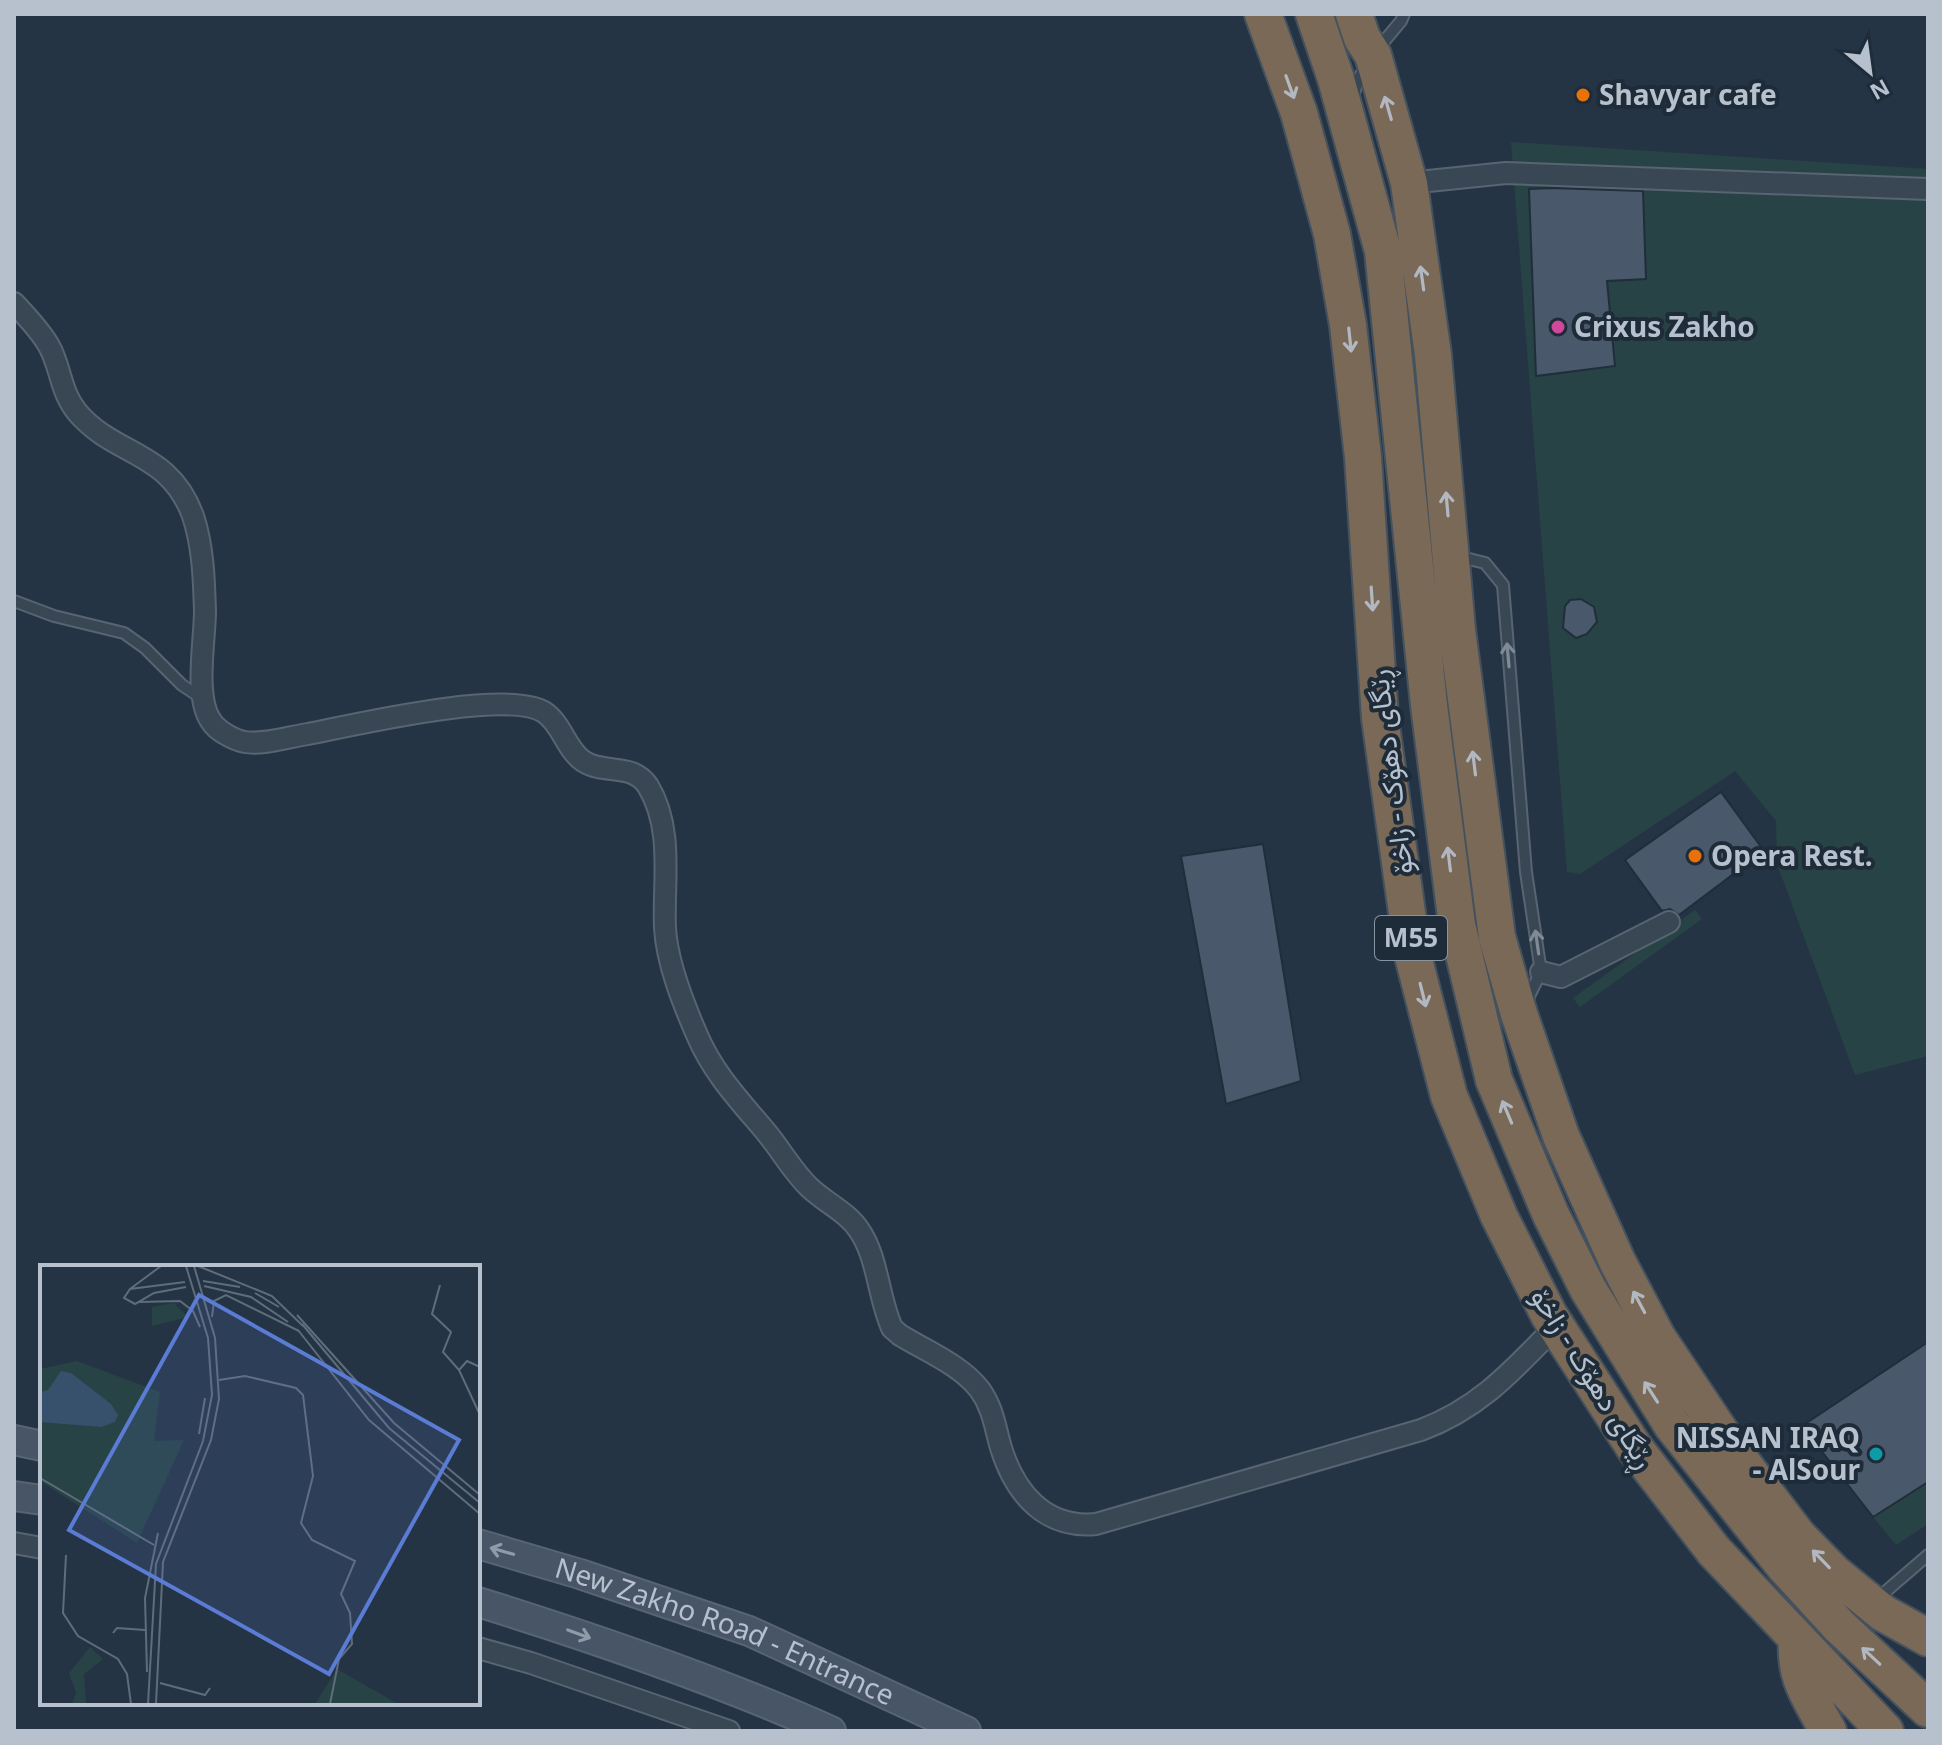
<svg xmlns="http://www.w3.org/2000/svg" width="1942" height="1745" font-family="'Noto Sans',Vazirmatn,sans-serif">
	<rect width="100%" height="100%" fill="#253444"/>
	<path fill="#274345" d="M1511 142 1928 169V1056L1855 1075 1777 864 1776 821 1735 771 1580 874 1567 872Z
		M1695 910 1702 919 1580 1007 1573 998Z
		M1928 1482V1524L1896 1545 1873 1517Z"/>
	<path fill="#49586a" stroke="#202d3b" stroke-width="2" d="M1551 188 1643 191 1646 279 1607 281 1615 366 1536 376 1529 189Z
		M1581 599 1594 607 1597 622 1587 634 1576 638 1563 628 1565 606 1570 600Z
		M1721 792 1764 851 1679 915 1670 909 1662 911 1625 860Z
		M1263 844 1301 1081 1226 1104 1181 856Z
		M1928 1342V1482L1873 1517 1802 1426Z"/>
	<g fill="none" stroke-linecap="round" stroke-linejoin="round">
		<g stroke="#586471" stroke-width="14">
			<path id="service" d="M1376 51 1401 21 1404 14
				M1353 97 1358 80 1367 64
				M1457 556 1485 563 1503 585 1526 872 1541 972 1526 1002
				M14 601 54 616 124 633 145 648 182 685 203 699
				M1877 1599 1928 1555"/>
		</g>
		<g stroke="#586471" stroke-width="24">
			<path id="minor" d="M1409 183 1506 173 1928 189
				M14 303C26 316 40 330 49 346 61 367 60 391 77 412 115 457 169 450 193 516 203 546 204 579 205 611 205 640 194 697 211 721 217 731 234 740 245 742 264 745 288 737 308 734 354 725 507 689 544 712 562 724 566 749 583 761 604 775 632 762 648 786 674 829 663 881 665 928 667 963 683 1003 697 1035 713 1073 740 1101 766 1132 781 1150 793 1172 810 1188 826 1203 847 1212 859 1230 878 1257 878 1297 892 1328L900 1335C926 1351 961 1365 980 1390 993 1408 995 1427 1001 1448 1015 1493 1045 1529 1096 1524L1421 1430C1480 1408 1513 1370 1556 1326
				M1541 972 1561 977 1669 922
				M14 1543 42 1548
				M478 1648 531 1663 729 1731"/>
		</g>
		<g stroke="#586471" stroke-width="32">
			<g id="secondary">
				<path d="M14 1440 42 1446"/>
				<path d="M14 1496 42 1500"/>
				<path id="s1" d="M478 1544 580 1574 749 1631 966 1731"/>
				<path d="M478 1602C597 1639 717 1680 831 1731"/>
			</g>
		</g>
		<g stroke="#44515e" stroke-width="40">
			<path id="motorway" d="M1263 14 1299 113 1332 234 1348 325 1363 457 1380 718 1413 956 1449 1096 1499 1216 1549 1315 1634 1447 1714 1551 1885 1731
				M1314 14 1336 79 1383 251 1429 705 1457 925 1494 1080 1551 1215 1588 1289 1672 1425 1785 1567 1839 1626 1928 1709
				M1354 14 1362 38 1373 55 1409 183 1433 355 1457 630 1497 937 1519 1014 1561 1136 1617 1261 1657 1337 1731 1448 1798 1536 1834 1573 1883 1613 1928 1638
				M1797 1638C1794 1679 1810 1697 1828 1731"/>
		</g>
		<use href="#service" stroke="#394653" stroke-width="10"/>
		<use href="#minor" stroke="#394653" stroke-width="20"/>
		<use href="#secondary" stroke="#475566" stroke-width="28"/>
		<use href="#motorway" stroke="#7a6956" stroke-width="36"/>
	</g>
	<defs><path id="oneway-shaft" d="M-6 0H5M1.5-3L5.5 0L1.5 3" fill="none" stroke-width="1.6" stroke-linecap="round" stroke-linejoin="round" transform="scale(2)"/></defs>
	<g stroke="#b1b8c1">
		<use href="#oneway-shaft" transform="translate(1290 87) rotate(70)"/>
		<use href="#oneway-shaft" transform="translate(1388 108) rotate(-106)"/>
		<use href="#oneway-shaft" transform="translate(1422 278) rotate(-98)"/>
		<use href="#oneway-shaft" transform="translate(1350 340) rotate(84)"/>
		<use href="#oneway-shaft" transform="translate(1447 504) rotate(-95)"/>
		<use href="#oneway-shaft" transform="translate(1372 599) rotate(86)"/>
		<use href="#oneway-shaft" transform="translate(1474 763) rotate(-97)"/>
		<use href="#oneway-shaft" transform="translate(1449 859) rotate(-97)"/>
		<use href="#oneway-shaft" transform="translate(1423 995) rotate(76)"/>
		<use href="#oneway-shaft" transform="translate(1507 1112) rotate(-113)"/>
		<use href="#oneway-shaft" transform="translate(1639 1302) rotate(-118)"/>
		<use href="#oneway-shaft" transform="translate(1651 1392) rotate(-123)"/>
		<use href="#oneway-shaft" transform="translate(1821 1559) rotate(-134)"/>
		<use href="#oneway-shaft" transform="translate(1871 1656) rotate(-137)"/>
	</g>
	<g stroke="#7e8a96">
		<use href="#oneway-shaft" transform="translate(1508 655) rotate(-95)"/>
		<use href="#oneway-shaft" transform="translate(1537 942) rotate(-98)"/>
	</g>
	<g stroke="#909ba9">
		<use href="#oneway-shaft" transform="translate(502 1551) rotate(-164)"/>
		<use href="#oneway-shaft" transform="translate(579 1634) rotate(20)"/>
	</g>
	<g fill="#e8710a" stroke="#1e2b39" stroke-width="3">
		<circle cx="1583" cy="95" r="8"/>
		<circle cx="1695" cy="856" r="8"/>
	</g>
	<circle fill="#d1479c" stroke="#1e2b39" stroke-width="3" cx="1558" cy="327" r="8"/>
	<circle fill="#0f9aa8" stroke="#1e2b39" stroke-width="3" cx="1876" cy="1454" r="8"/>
	<g text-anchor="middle" stroke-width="8" stroke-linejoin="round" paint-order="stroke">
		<rect fill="#1e2b39" stroke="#8994a1" stroke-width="2" x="1375" y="916" width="72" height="44" rx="6"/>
		<g font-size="26" font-weight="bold" fill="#b7c1cd">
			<text x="1411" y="947">M55</text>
		</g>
		<g font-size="28" font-weight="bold" fill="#b7c1cd" stroke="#1e2b39" text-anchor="start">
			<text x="1599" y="105">Shavyar cafe</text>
			<text x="1574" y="337">Crixus Zakho</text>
			<text x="1711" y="866">Opera Rest.</text>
			<text x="1860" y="1448" text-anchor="end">NISSAN IRAQ<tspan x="1860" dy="32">- AlSour</tspan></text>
		</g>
		<g font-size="28" fill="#b7c1cd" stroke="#1e2b39">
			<text transform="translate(1390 772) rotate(-97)" y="10">ڕێگای دهۆک - زاخۆ</text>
			<text transform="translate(1593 1378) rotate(58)" y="10">ڕێگای دهۆک - زاخۆ</text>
			<text dy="10" stroke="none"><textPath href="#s1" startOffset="262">New Zakho Road - Entrance</textPath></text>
		</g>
	</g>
	<g transform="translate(40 1265)">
		<rect width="440" height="440" fill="#253444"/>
		<path d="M134 38 148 52 112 61V42ZM37 96 120 127 114 176 144 175 97 278 0 216V104ZM50 382 63 394 44 409 46 439H32L36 428 29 408ZM297 404 358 439H275Z" fill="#274345"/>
		<path d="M21 106 31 108 71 139 78 150 75 157 61 162 0 157V127L8 125Z" fill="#37516c"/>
		<path fill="none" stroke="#5f6c7b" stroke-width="2" d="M158 1 232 31 263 61M163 16 200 22M145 17 90 24 84 33 95 39 114 28 146 22M400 20 392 49 411 67 403 87 419 105M164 21 211 32 248 57M90 24 121 1M215 28 239 42M99 37 140 36 153 46 160 62M257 50 354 158 440 230M172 52 174 36 186 30 259 66M262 59 349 163 440 238M258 65 329 155 440 249M440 102 427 96 419 105 440 150M179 115 205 111 256 123 263 130 273 211 261 258 272 275 315 296 301 329 310 348 312 379 299 394 290 439M159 169 165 133M0 213 114 280M26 290 23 348 38 371 78 394 87 409 91 439M73 368 77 363 105 365M107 407 105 333 118 268M120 418 165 430 170 423M108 439 116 299 163 176 172 130 168 73 146 1M116 439 123 297 171 175 179 134 175 73 154 1"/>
		<path fill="#5b7cd4" fill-opacity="0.15" stroke="#5b7cd4" stroke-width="4" d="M159 30 419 175 289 409 29 265Z"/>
		<rect width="440" height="440" fill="none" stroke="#b7c1cd" stroke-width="4"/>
	</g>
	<rect width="1942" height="1745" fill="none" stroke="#b7c1cd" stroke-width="32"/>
	<g transform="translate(1870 72) rotate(151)" stroke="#1e2b39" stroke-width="6" paint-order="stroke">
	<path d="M0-6L14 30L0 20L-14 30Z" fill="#b7c1cd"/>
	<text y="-12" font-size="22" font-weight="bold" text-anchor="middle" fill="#b7c1cd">N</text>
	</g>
</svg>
